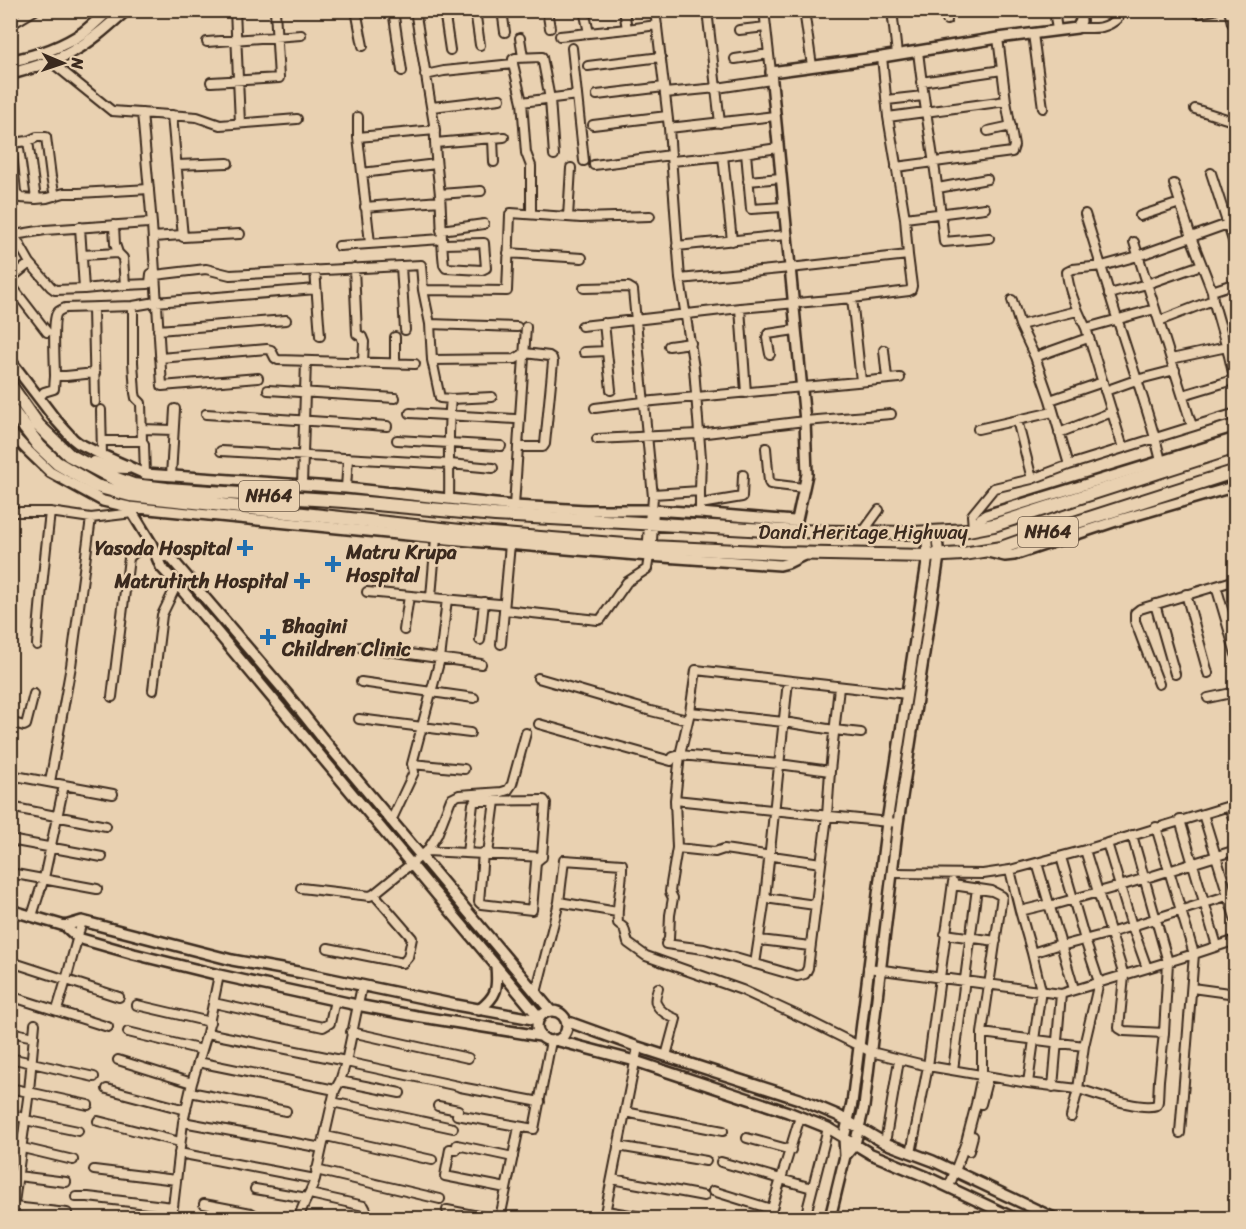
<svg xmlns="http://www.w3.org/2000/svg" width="1246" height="1229" font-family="Sriracha,sans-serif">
	<rect width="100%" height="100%" fill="#e9d1b1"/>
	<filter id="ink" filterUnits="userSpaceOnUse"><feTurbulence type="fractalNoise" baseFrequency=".0167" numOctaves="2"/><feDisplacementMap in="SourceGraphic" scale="12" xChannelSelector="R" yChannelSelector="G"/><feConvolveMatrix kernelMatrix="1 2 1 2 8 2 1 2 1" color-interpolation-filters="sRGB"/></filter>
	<g filter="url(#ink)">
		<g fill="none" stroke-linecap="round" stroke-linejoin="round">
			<g stroke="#3b2a1e" stroke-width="12">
				<path id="minor" d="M235 10 240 123
					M356 10 363 46
					M393 10 402 71
					M415 10 435 130C434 152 438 173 440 195 442 219 441 242 444 265L446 268 482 270 486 268 484 243 443 244
					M444 10 450 50
					M475 10 480 45
					M502 10 505 32
					M547 10 550 28
					M584 10 589 33
					M624 10 627 29
					M655 10 669 128 680 279 694 368 701 458 700 491
					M707 10 720 123
					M764 10 771 72
					M804 10 812 66
					M892 10 897 54
					M946 10 947 20
					M1054 10 1057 30
					M1197 10 1198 13 1214 10
					M1229 10 1232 23 1236 24
					M804 12 817 10
					M10 25 35 10
					M1077 28C1093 28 1106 30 1118 18L1117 10
					M739 30 766 27
					M1033 34 1043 108
					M560 36 627 29 657 25
					M520 38 523 57
					M207 42 301 35
					M572 48 584 161
					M918 51C925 115 938 178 944 242L989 238
					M43 52 50 61 112 111 197 117 220 125 297 119
					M735 59 769 54
					M588 66 661 57
					M425 75 444 71 513 64
					M211 82 279 78 275 10
					M921 82 1002 70
					M665 93 717 88 771 80
					M597 95 664 87
					M887 100 923 96
					M522 102 577 95
					M432 107 500 99
					M1195 109 1236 122
					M142 113 152 224 162 386 258 378
					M172 115 183 237 240 234
					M358 117V137L370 243
					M888 117 1006 101
					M593 125 667 116
					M669 128 775 116
					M988 131 1011 126
					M10 132 16 192 20 198 36 199 47 198 64 193H79L149 189
					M358 137 435 130
					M493 139 494 162
					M28 141 36 199
					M12 143 28 141 37 137H46L51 177 55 196
					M435 143 504 137
					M746 153 751 209 783 207
					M723 156 732 241
					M672 161 723 156 778 148
					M177 165 228 163
					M594 165 671 155
					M896 167 1012 152 1014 146 1006 101 998 38
					M362 173 436 164
					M1211 173 1236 250
					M748 181 781 178
					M1174 184 1191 237 1212 291 1213 300 1229 356 1236 386
					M938 188 987 179
					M440 194 481 191
					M365 207 440 201
					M531 214V166L526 153 522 102 513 64V59L515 58 542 57 550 99 554 155
					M1085 214C1098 255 1110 297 1123 337 1136 378 1151 419 1161 461
					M1140 216 1180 203
					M568 217 571 168
					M905 218 985 208
					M80 227 84 289 125 285 123 258 118 253 115 244 114 225
					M441 230 484 224
					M10 233 14 235 45 230 148 223
					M14 235 30 263 51 287 55 290 84 289
					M153 237 182 235
					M1134 242 1192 426
					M339 246 442 239
					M677 246 786 235
					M508 253 582 258
					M82 255 118 253
					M401 266 405 330
					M354 268 357 334 362 337 364 342 363 362
					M315 270 320 336
					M155 275 206 269 230 275 421 265 423 290 430 324 432 360 440 398 451 399C447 432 450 465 449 499
					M10 279 30 263
					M680 279 790 268 908 255 905 218 888 117 882 57
					M10 284 47 332
					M125 285 148 284 150 283 151 274
					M584 288 628 287 633 290 653 497 652 510
					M423 290 507 291 510 215 511 213 581 218 650 216
					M1212 291 1236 283
					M1109 294 1147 284 1201 265
					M852 298 861 381
					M1012 300 1020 325 1035 357 1050 400 1069 465
					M133 306V362L135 393 136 398 141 403 142 441 144 444 145 474
					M740 308 746 393
					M93 309 95 402
					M1159 321 1213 300
					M604 323 611 390
					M430 324 517 327
					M1020 325 1077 311
					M582 326 740 308 852 298 909 291 911 290 912 286 908 255
					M1086 328 1155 309
					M158 330 286 320
					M669 346 691 343
					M884 350 887 378
					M584 352 607 351
					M770 354 767 338 768 334 795 330
					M1035 357 1088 338
					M160 358 267 349 271 350 275 358 278 360 415 364
					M1171 359 1227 347
					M432 360 515 359 525 353 549 356 552 358 553 362 545 444 543 447H518L514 506
					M395 363V337
					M95 373 66 376H55C55 365 52 319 57 313 58 311 63 309 65 308L133 306 156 302 316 289
					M268 390 395 398
					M1105 391 1136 380 1175 370
					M1183 395 1233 380
					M39 398 44 392 54 389 55 376
					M451 399 492 397
					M1050 400 1103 382
					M595 408 643 402 900 378
					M101 410 102 455
					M410 413 515 419
					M206 414 387 426
					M142 429 173 430
					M978 429 1053 412
					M1059 433 1112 412
					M597 439 698 434 805 421 891 414
					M397 440 501 446
					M102 441H142
					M518 447 526 327
					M766 448 769 482 770 484 803 488
					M1123 448 1086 328C1078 312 1068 290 1067 272L1073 269 1102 266 1138 256 1236 221
					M221 451 450 464 493 468
					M171 476 175 409
					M1032 479 1069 465 1236 413
					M302 485 306 361
					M346 488 348 458
					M653 494 700 491V504
					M10 512H50L91 518 133 513
					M700 513V504L742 497 743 475
					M973 529 972 515 994 488 1032 479 1017 420
					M863 532 879 510
					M1216 586 1236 654
					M367 592 499 604
					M1186 594 1208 673
					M431 597 436 538
					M1155 604 1175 674
					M504 610 598 620 601 619 627 582 647 569 649 556
					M404 630 409 596
					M480 640 484 602
					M501 644 510 544
					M37 645C40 600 45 557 50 512
					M360 647 481 664
					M538 678 651 711 687 720
					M361 682 474 698
					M1159 684 1135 621V613L1140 609 1236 580
					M839 687 830 771 827 816 808 968 805 974 797 976 704 949 666 944 669 939 670 915 673 898 670 892 671 884 677 848 675 800 680 755 690 712 696 670 907 694
					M153 690 162 615 177 584
					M112 697 129 558 133 554 151 543
					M1208 698 1236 692
					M690 712 784 722 834 730 861 733
					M359 719 470 733
					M10 722 24 726 26 725 34 694
					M539 724 671 761 673 757 680 755 779 764 830 771
					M412 764 464 769
					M10 775 64 785 44 878 32 916
					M50 782 71 666 91 518
					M64 785 113 794
					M675 800 898 823
					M1229 806 1236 827
					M10 807 106 826
					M1203 814 1236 921
					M1180 820 1217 946
					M391 821 414 772 412 764 440 659 447 599
					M1156 827 1194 954 1180 1133
					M10 840 102 857
					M1107 843 1132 926 1147 968
					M677 848 715 852 724 849 821 863
					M1085 850 1124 976 1119 1028 1124 1031 1164 1033
					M427 851 542 857
					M467 853 473 804 475 801 544 800 546 803 542 857 536 862 532 910 481 904 479 902 483 853
					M488 854 495 801
					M1037 863 1074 989
					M1010 870 1020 911 1032 953 1041 990 1028 1083
					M10 873 97 889
					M892 873 983 874 1010 870 1085 850 1236 804
					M301 888 370 896 374 894 427 851 437 835 451 799 459 795 502 792 508 790 512 784 526 733
					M765 898 815 905
					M559 902 617 912
					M1020 911 1045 905 1049 906 1120 886 1236 850
					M945 934 996 941
					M760 940 810 946
					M328 948 403 963 408 957 412 938 374 894
					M1032 953 1057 945 1061 946 1110 933 1236 893
					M11 962 119 997
					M755 964 765 898 788 681
					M868 968 1061 994 1194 954 1236 940
					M658 988C657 993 654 999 656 1003 659 1011 669 1016 676 1019L666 1056
					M1192 988 1236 994
					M536 993 559 902 564 860 622 864C623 884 616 903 618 923L624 928 628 943 646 956 742 990 807 1020 871 1052 928 1066 1028 1083 1078 1089 1084 1046 1099 982 1085 940 1061 857
					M10 996 108 1027
					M214 1003 323 1027 330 1023 335 1000
					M137 1005 210 1022
					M57 1010 66 980 82 921
					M10 1032 34 1037
					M128 1032 202 1050
					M351 1032 468 1058
					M207 1033 346 1061
					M982 1033 1084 1046
					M10 1058 94 1077
					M118 1060 192 1083
					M198 1062 335 1090
					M346 1062 458 1086
					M953 1070 977 888
					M340 1081 400 1093
					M460 1087 540 1102
					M1053 1087 1061 994
					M10 1088 88 1105
					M107 1089 186 1110
					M190 1092 286 1111
					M332 1102 453 1128
					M981 1104 988 1077
					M438 1106 458 1110 457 1115 534 1129 551 1041
					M625 1112 723 1131
					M10 1115 25 1118
					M1071 1117 1078 1089C1096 1094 1140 1111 1157 1105L1158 1101 1159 1080 1164 1033 1168 962 1132 835
					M25 1120 78 1131
					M98 1121 180 1142
					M183 1122 322 1148
					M326 1136 432 1160
					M747 1138 791 1150
					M885 1143 899 1060
					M10 1145 73 1160
					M618 1146 706 1161
					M969 1151 973 1136
					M179 1153 315 1179
					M911 1153 928 1066 953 882
					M721 1162 812 1188
					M94 1170 176 1180
					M316 1170 440 1199
					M10 1175 66 1182
					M612 1179 704 1196
					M949 1187 966 1142 976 1104 982 1075V1033L1002 896 992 891 953 885
					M506 1188 445 1176 450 1149 456 1150 457 1145 513 1157
					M255 1189 307 1198
					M713 1191 771 1209
					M310 1194 364 1206 366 1210 365 1218
					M76 1197H88L173 1207
					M204 1204 251 1213 258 1217 259 1218
					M14 1207 67 1213
					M447 1210 489 1218
					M606 1211 648 1218
					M12 1218 29 1091 35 1024
					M170 1218 173 1207 183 1122 192 1083 207 1033 219 975
					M299 1218C302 1204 311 1193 315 1179 322 1149 328 1120 335 1090L340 1081 346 1062 362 986
					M500 1218 519 1127
					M604 1218 638 1047
					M769 1218 800 1117
					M805 1218 828 1128"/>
			</g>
			<g stroke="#3b2a1e" stroke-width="14">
				<path id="tertiary" d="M10 360 55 419 73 439 78 443 102 455 145 474 346 488 514 506 586 510 589 512
					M10 432 25 448 50 472 103 501 129 507 447 539 649 556 780 565 788 563 804 555
					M129 507 151 543 161 567 177 584 539 1017
					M586 510H652L700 513 794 521 797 520 807 474 805 421 771 72 882 57 998 38 1077 28 1081 21 1080 10
					M976 528 981 518 986 515 1236 438
					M988 552 1005 556 1014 555 1119 520 1236 486
					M156 554 170 557 288 695 323 739 550 1010
					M10 910 65 926 78 938 134 954 219 975 357 1005 416 1016 540 1036
					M65 926 82 921 232 960 303 973 456 1005 538 1020
					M479 1010C497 996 498 989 496 966
					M537 1026a15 15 0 1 1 30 0a15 15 0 1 1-30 0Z
					M566 1021 638 1047 799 1099 837 1115 885 1143 933 1161 1054 1218
					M555 1040 635 1061 788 1112 828 1128 871 1154 927 1177 1014 1218
					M845 1156 855 1144 864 1107 898 823 939 556 936 531
					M830 1218 845 1156 844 1138 852 1103 887 822 928 556 926 532"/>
			</g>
			<g stroke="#3b2a1e" stroke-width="15">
				<path id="secondary" d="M10 61C36 56 63 47 84 32 93 25 101 17 109 10
					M10 74C31 68 54 62 73 51 92 41 109 25 126 10"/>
			</g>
			<g stroke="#3b2a1e" stroke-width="16">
				<path id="trunk" d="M10 385 38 425 69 455 111 477 133 485 167 489 344 501 495 515 786 531 912 533 968 530 994 525 1236 447
					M10 408 39 446 57 463 96 486 130 495 479 533 650 547 780 553 928 556 963 554 1001 548 1043 533 1236 471
					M94 463 103 466 127 467
					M649 556 652 510"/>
			</g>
			<use href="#minor" stroke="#e9d1b1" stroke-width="8"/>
			<use href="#tertiary" stroke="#e9d1b1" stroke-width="9"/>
			<use href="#secondary" stroke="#e9d1b1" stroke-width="10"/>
			<use href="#trunk" stroke="#e9d1b1" stroke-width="12"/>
		</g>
	</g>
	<g fill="#1f6fb2" stroke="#e9d1b1" stroke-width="2">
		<path d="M242 539h6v6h6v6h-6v6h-6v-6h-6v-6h6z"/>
		<path d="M330 555h6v6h6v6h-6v6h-6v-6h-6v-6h6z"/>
		<path d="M299 572h6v6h6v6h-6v6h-6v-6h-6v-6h6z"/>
		<path d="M265 628h6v6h6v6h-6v6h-6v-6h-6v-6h6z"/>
	</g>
	<g text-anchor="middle" stroke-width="5" stroke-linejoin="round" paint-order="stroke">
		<g fill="#e9d1b1" stroke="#6f5c4a" stroke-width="1.5">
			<rect x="239" y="481" width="60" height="30" rx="4.5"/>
			<rect x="1018" y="517" width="60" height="30" rx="4.5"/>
		</g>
		<g font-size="18" font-weight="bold" fill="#3b2a1e">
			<text x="269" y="502">NH64</text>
			<text x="1048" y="538">NH64</text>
		</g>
		<g font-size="20" fill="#3b2a1e" stroke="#e9d1b1">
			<text x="863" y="539">Dandi Heritage Highway</text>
		</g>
		<g font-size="20" font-weight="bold" fill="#3b2a1e" stroke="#e9d1b1" text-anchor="end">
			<text x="232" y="555">Yasoda Hospital</text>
			<text x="346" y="559" text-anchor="start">Matru Krupa<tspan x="346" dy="23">Hospital</tspan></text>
			<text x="288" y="588">Matrutirth Hospital</text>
			<text x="282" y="633" text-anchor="start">Bhagini<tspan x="282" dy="23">Children Clinic</tspan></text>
		</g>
	</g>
	<rect width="1246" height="1229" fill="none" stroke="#e9d1b1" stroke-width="36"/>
	<rect x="18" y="18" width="1210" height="1193" fill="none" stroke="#3b2a1e" stroke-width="2" filter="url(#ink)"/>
	<g transform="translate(63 63) rotate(92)" stroke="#e9d1b1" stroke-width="4.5" paint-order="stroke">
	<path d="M0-4.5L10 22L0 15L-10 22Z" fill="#3b2a1e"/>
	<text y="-9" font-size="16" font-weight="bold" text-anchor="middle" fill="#3b2a1e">N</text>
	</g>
</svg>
